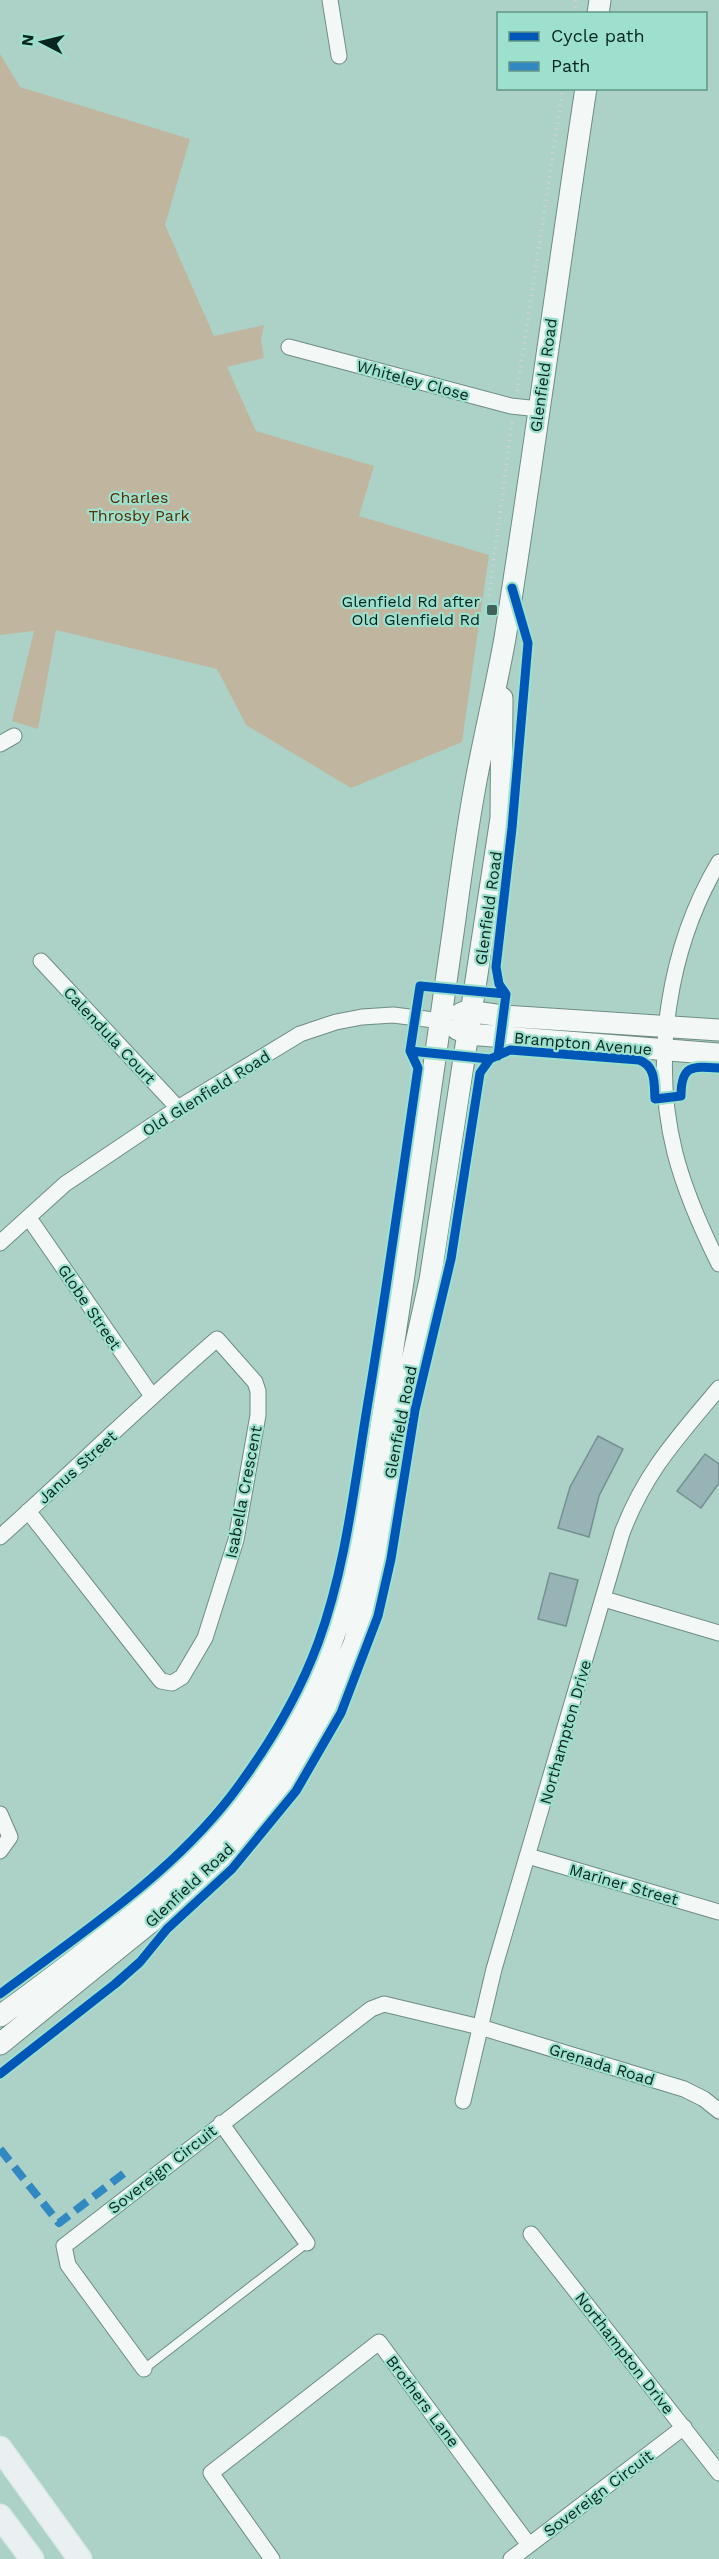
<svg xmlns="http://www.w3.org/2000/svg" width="719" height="2559" font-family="'Work Sans',sans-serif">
	<rect width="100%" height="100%" fill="#acd1c7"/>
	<path fill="#c0b6a0" d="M0 54 20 87 190 139 165 225 214 336 264 325 261 340 264 358 227 367 256 431 374 466 359 516 489 555 462 742 351 788 246 725 217 669 56 630 38 729 12 721 34 631 0 635Z"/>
	<path fill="#98b3b5" stroke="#749091" stroke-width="1.5" d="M598 1436 623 1449 599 1496 589 1537 558 1528 570 1487Z
		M705 1454 719 1464V1483L701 1508 677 1491Z
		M550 1573 578 1580 566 1626 538 1619Z"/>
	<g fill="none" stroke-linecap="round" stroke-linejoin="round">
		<g stroke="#6f8c85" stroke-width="10">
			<path id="lane" d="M144 2369 307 2243"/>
		</g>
		<g stroke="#6f8c85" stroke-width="17">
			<path id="street" d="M330 0 339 56
				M289 347 511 406 539 409
				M0 744 14 736
				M719 862C669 946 651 1058 675 1153 685 1192 701 1228 719 1264
				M41 961 178 1108
				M29 1218 152 1396
				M0 1243 65 1184 178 1108 300 1034 336 1022 362 1017 393 1015 442 1021
				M0 1537C73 1471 143 1403 217 1339L255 1382 258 1391V1415L236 1540 205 1638 182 1677 172 1683 161 1681 28 1511
				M604 1599 719 1633
				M0 1814 10 1837 0 1851
				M528 1856 719 1912
				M463 2101 494 1969 622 1533C645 1472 678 1437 719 1388
				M221 2123 307 2243
				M531 2234 719 2473
				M144 2369 68 2265 64 2246 371 2009 384 2004 480 2027 684 2089 704 2099 719 2111
				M272 2559 211 2473 379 2342 529 2545
				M511 2559 684 2427"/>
		</g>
		<g stroke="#6f8c85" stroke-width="23">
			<path id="secondary" d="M598 14 600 0
				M460 1014 467 1011 503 1016 719 1030
				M457 1029 468 1034 719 1054
				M0 2016C105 1939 227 1848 291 1733 359 1611 373 1476 394 1341 415 1203 435 1065 454 926 460 881 466 836 474 792 483 740 496 689 505 638 534 455 558 271 586 88
				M0 2044 153 1920 221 1859 273 1798 324 1714 354 1644 378 1551 408 1379 430 1280 501 818 502 698"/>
		</g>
		<g stroke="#daeae6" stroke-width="25">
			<path id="primary" d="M0 2448 80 2559
				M0 2516 32 2559"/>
		</g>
		<path stroke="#c7d4d0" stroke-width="4" stroke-dasharray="1.5 4.5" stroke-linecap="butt" d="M574 14 576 0
			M517 391 563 88
			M489 596 512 422
			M420 986 427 977"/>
		<use href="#lane" stroke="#f3f8f7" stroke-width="8"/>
		<use href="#street" stroke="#f3f8f7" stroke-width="15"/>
		<use href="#secondary" stroke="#f3f8f7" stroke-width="21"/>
		<use href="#primary" stroke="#eaeff2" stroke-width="22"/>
		<path stroke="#3288c0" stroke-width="8" stroke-dasharray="15 8" stroke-linecap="butt" d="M0 2149 59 2223 127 2171"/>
		<g stroke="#9de0cd" stroke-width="13">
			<path id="cycleway" d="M410 1051 490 1059
				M498 1056 506 994 499 984 496 967 512 828 528 643 512 588
				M0 1994C80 1934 169 1876 231 1796 266 1750 298 1697 318 1643 347 1564 355 1478 369 1396 387 1287 402 1177 418 1068L410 1051 420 986 506 994
				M0 2074 115 1984 140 1962 167 1929 232 1869 296 1791 341 1713 378 1616 391 1559 415 1410 451 1259 480 1073 490 1059 510 1050 639 1060C656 1066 654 1083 655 1099L681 1096C681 1065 692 1066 719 1068"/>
		</g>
		<use href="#cycleway" stroke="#0057b8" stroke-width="9"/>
	</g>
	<rect fill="#42615a" stroke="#9de0cd" stroke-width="2" x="486" y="604" width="12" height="12" rx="3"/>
	<g text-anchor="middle" stroke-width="4.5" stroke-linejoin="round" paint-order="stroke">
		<g font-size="16" fill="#09251f" stroke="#9de0cd">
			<text transform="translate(543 375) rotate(-82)" y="6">Glenfield Road</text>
			<text transform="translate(413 380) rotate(15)" y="6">Whiteley Close</text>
			<text transform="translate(488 908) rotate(-82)" y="6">Glenfield Road</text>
			<text transform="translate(110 1035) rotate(47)" y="6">Calendula Court</text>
			<text transform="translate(583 1043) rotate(5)" y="6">Brampton Avenue</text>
			<text transform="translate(206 1093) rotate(-32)" y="6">Old Glenfield Road</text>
			<text transform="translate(90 1307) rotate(56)" y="6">Globe Street</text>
			<text transform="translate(400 1422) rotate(-79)" y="6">Glenfield Road</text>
			<text transform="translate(77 1467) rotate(-42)" y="6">Janus Street</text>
			<text transform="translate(243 1492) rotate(-79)" y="6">Isabella Crescent</text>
			<text transform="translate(565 1732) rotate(-74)" y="6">Northampton Drive</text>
			<text transform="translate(624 1884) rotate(16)" y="6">Mariner Street</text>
			<text transform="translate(189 1885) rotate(-43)" y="6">Glenfield Road</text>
			<text transform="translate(602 2064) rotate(17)" y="6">Grenada Road</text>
			<text transform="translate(162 2169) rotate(-38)" y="6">Sovereign Circuit</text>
			<text transform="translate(625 2353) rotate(52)" y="6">Northampton Drive</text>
			<text transform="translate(423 2401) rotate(53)" y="6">Brothers Lane</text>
			<text transform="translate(598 2493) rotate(-37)" y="6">Sovereign Circuit</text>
		</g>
		<g font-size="16" fill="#5a2d05" stroke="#9de0cd">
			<text x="139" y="503">Charles<tspan x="139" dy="18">Throsby Park</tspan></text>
		</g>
		<g font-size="16" fill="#09251f" stroke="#9de0cd" text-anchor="end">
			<text x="480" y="607">Glenfield Rd after<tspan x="480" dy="18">Old Glenfield Rd</tspan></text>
		</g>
	</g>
	<rect x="497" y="12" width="210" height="78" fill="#9de0cd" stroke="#629587" stroke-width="1.5"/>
	<rect x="509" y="32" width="30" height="9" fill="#0057b8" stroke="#629587" stroke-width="1.5"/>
	<text x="551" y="42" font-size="18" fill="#09251f">Cycle path</text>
	<rect x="509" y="62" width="30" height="9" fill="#3288c0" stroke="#629587" stroke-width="1.5"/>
	<text x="551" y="72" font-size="18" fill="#09251f">Path</text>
	<g transform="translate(42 42) rotate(277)" stroke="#9de0cd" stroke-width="4.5" paint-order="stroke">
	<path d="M0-4.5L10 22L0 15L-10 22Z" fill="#09251f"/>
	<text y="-9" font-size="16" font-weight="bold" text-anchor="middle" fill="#09251f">N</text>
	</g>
</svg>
